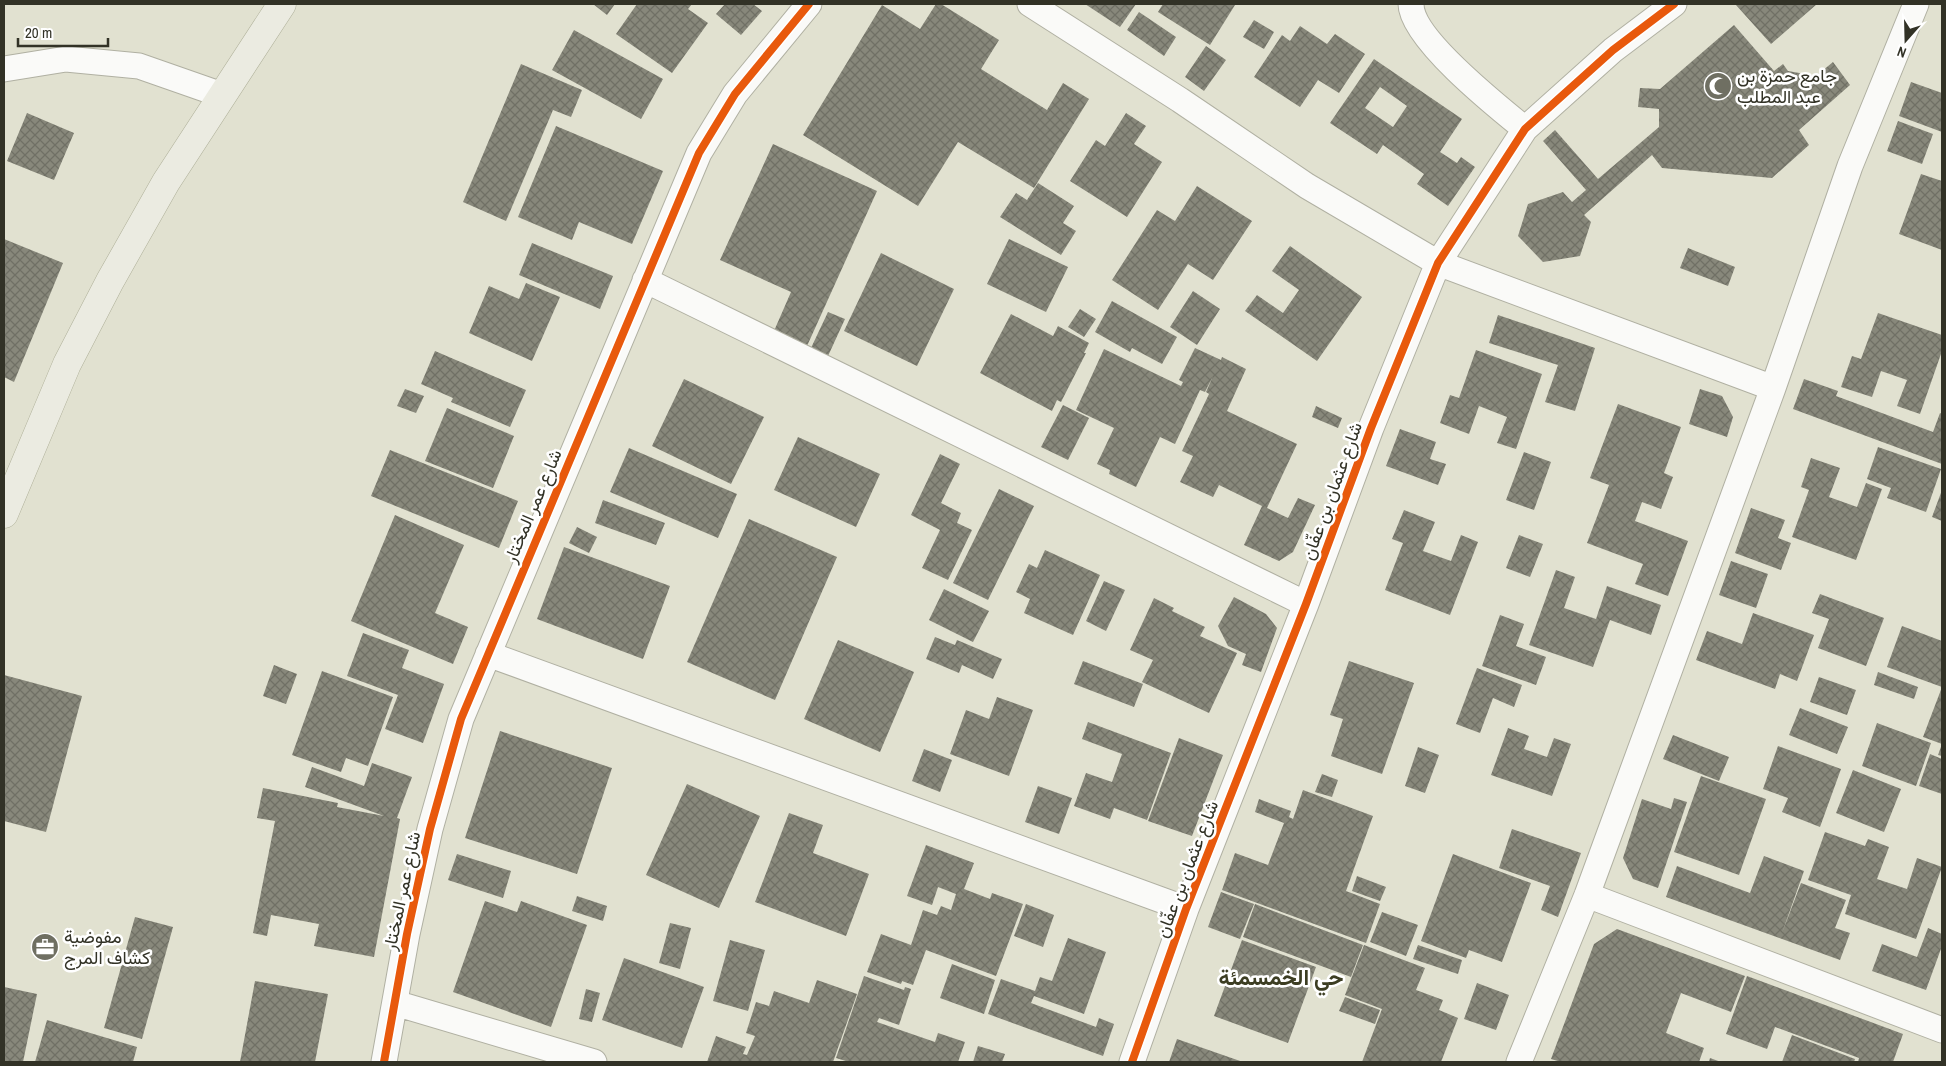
<svg xmlns="http://www.w3.org/2000/svg" width="1946" height="1066" font-family="'Archivo Narrow',Vazirmatn,sans-serif">
	<defs>
		<pattern id="building-cross-hatch" width="8" height="8" patternUnits="userSpaceOnUse" patternTransform="scale(1.25)"><rect width="8" height="8" fill="#88887b"/><path d="M0 0l8 8M0 8l8-8" fill="none" stroke="#707065"/></pattern>
	</defs>
	<rect width="100%" height="100%" fill="#e1e1d0"/>
	<path fill="url(#building-cross-hatch)" fill-rule="evenodd" d="M593 4H615L607 15Z
		M637 4H692L688 9 708 23 672 73 616 34Z
		M725 4H753L762 11 741 35 716 14Z
		M936 4H941L999 40 981 69 1047 110 1063 83 1089 99 1034 188 958 142 918 206 803 135 882 5 920 29Z
		M1085 4H1136L1120 27Z
		M1163 4H1234L1235 5 1210 45 1158 12Z
		M1737 4H1817L1771 44 1736 5Z
		M1139 12 1176 37 1164 56 1127 30Z
		M1254 20 1274 32 1264 49 1243 37Z
		M1734 25 1774 71 1783 64 1788 71 1816 76 1833 62 1850 85 1799 130 1809 145 1772 178 1662 168 1652 155 1584 215 1591 222 1580 256 1543 262 1518 236 1528 204 1563 192 1572 202 1586 190 1543 141 1555 130 1598 179 1659 127V109L1638 107 1640 88 1660 89Z
		M1300 26 1327 44 1335 34 1365 54 1339 93 1318 80 1300 107 1254 77 1282 35 1290 41Z
		M574 30 663 79 641 119 552 70Z
		M1206 46 1226 60 1204 91 1185 77Z
		M1374 59 1462 119 1440 152 1457 163 1461 157 1475 167 1448 206 1417 184 1424 174 1383 145 1377 154 1330 123ZM1380 87 1407 106 1393 127 1365 108Z
		M521 64 582 90 571 117 553 110 506 221 463 202Z
		M1911 82 1942 93V132L1899 116Z
		M27 113 74 133 54 180 7 161Z
		M1126 113 1146 126 1134 144 1162 162 1127 217 1070 181 1096 140 1105 146Z
		M1898 121 1933 134 1922 164 1887 151Z
		M556 126 663 171 632 244 579 222 572 240 518 217Z
		M773 144 877 191 807 346 774 331 791 292 720 260Z
		M1921 174 1942 181V250L1899 234Z
		M1038 183 1074 206 1063 223 1076 231 1061 255 1000 217 1016 193 1027 200Z
		M1197 186 1252 221 1213 280 1188 264 1158 310 1112 280 1157 210 1175 221Z
		M4 239 63 263 14 382 4 377Z
		M1009 239 1068 267 1046 312 987 284Z
		M532 243 613 276 600 309 519 275Z
		M1290 246 1362 297 1317 361 1245 311 1257 295 1283 313 1299 290 1272 271Z
		M1688 248 1735 267 1728 286 1680 268Z
		M881 253 954 289 917 366 844 331Z
		M526 283 560 297 532 361 469 333 489 286 519 299Z
		M1193 291 1220 309 1197 345 1170 327Z
		M1112 301 1177 337 1162 364 1132 348 1130 352 1095 332Z
		M1080 309 1096 319 1084 337 1068 327Z
		M828 312 845 319 828 356 811 348Z
		M1878 313 1942 335V351L1920 414 1897 406 1907 380 1881 371 1872 397 1841 387 1852 356 1861 359Z
		M1011 314 1053 336 1058 326 1089 343 1084 353H1086L1061 402 1057 400 1052 411 980 373Z
		M1498 315 1595 348 1575 411 1545 402 1558 365 1489 343Z
		M1195 348 1221 360 1222 357 1246 369 1227 411 1297 444 1267 508 1288 518 1298 498 1315 505 1293 552 1279 561 1244 545 1262 506 1219 485 1213 497 1180 482 1193 456 1182 451 1209 394 1206 392 1213 376 1205 392 1200 390 1175 444 1160 437 1136 487 1109 474 1110 470 1097 464 1114 428 1076 410 1104 349 1181 386 1183 382 1179 380Z
		M1476 350 1542 374 1516 449 1497 443 1507 417 1479 406 1469 434 1440 423 1450 395 1459 398Z
		M435 351 526 390 510 427 451 402 453 398 421 384Z
		M684 379 764 417 731 484 652 446Z
		M1804 379 1838 391 1836 396 1933 432 1940 413 1942 414V464L1793 409Z
		M405 389 424 396 416 413 397 406Z
		M1700 389 1722 396 1733 417 1727 437 1689 424Z
		M1618 404 1681 427 1664 473 1673 477 1661 509 1642 502 1635 521 1688 541 1668 596 1635 584 1643 564 1587 543 1609 485 1590 478Z
		M1063 405 1089 418 1068 460 1041 447Z
		M1316 406 1342 418 1338 428 1312 417Z
		M447 408 514 436 493 488 425 461Z
		M1400 429 1436 442 1430 459 1446 464 1438 485 1386 466Z
		M798 437 880 474 856 527 774 490Z
		M1878 447 1941 469 1926 512 1887 498 1891 488 1867 479Z
		M629 448 737 494 718 538 610 492Z
		M390 450 518 501 499 548 371 496Z
		M1524 452 1551 462 1534 510 1506 500Z
		M940 454 960 464 941 503 961 513 957 523 972 530 948 580 922 568 940 530 911 515Z
		M1811 458 1840 468 1829 497 1857 507 1866 483 1882 489 1856 560 1792 537 1809 490 1801 487Z
		M999 489 1034 506 988 600 953 583Z
		M1942 490V521L1932 517Z
		M603 500 665 523 656 545 595 523Z
		M1751 508 1785 520 1778 538 1791 543 1781 570 1735 553Z
		M1404 510 1435 522 1423 551 1451 561 1461 535 1478 542 1450 615 1385 590 1403 543 1392 539Z
		M395 515 464 545 435 613 468 627 453 664 351 621Z
		M749 519 837 557 775 700 687 662Z
		M577 527 597 537 589 553 569 543Z
		M1519 535 1543 544 1530 577 1506 568Z
		M564 547 670 586 643 659 537 619Z
		M1045 550 1100 575 1073 635 1024 613 1030 599 1016 592 1029 564 1037 568Z
		M1731 561 1768 574 1756 608 1719 595Z
		M1556 570 1575 577 1564 608 1596 619 1607 586 1661 605 1651 635 1610 620 1593 667 1529 645Z
		M1104 581 1125 590 1106 631 1086 621Z
		M944 589 989 611 973 642 929 620Z
		M1820 594 1884 618 1866 666 1818 648 1829 619 1812 613Z
		M1234 597 1266 614 1277 628 1261 672 1242 665 1246 654 1228 646 1218 626Z
		M1154 598 1174 608 1172 611 1205 627 1200 636 1237 653 1209 713 1142 682 1153 660 1130 650Z
		M1753 613 1814 635 1797 681 1780 674 1775 689 1696 660 1707 631 1742 644Z
		M1500 615 1524 624 1516 646 1546 657 1536 685 1482 666Z
		M1902 626 1942 641V756L1938 755 1942 744 1923 737 1942 687 1887 667Z
		M363 633 409 650 402 668 444 684 423 743 385 729 398 695 347 676Z
		M935 637 955 645 957 640 1002 659 993 679 962 665 959 673 926 659Z
		M838 640 914 672 880 752 804 719Z
		M1083 661 1143 684 1134 707 1074 684Z
		M1349 661 1414 683 1382 774 1331 756 1343 719 1330 715Z
		M274 665 297 674 286 704 263 696Z
		M1477 668 1522 685 1514 707 1493 698 1480 733 1456 724Z
		M322 671 393 697 368 766 346 758 341 772 292 755Z
		M1878 672 1918 687 1914 699 1874 685Z
		M4 675 82 696 46 832 4 821Z
		M1819 677 1856 690 1847 715 1810 702Z
		M997 697 1033 710 1009 776 950 754 966 710 989 719Z
		M1800 708 1848 727 1837 754 1789 735Z
		M1088 722 1171 753 1147 820 1114 808 1110 819 1074 806 1086 773 1112 782 1122 754 1082 739Z
		M1877 723 1931 743 1916 786 1862 766Z
		M1508 728 1529 736 1524 749 1547 757 1554 738 1571 744 1552 796 1491 775Z
		M500 731 612 768 577 874 465 838Z
		M1673 735 1729 757 1719 781 1663 759Z
		M1179 738 1223 755 1192 836 1148 821Z
		M1778 746 1841 769 1820 827 1782 812 1788 798 1763 789Z
		M1418 747 1439 755 1425 793 1405 786Z
		M924 749 952 760 940 792 912 781Z
		M1930 754 1942 759V794L1919 786Z
		M372 763 412 777 397 818 400 819 374 957 314 946 319 924 271 915 267 936 253 933 275 821 257 818 263 788 338 803 337 807 384 816 305 787 312 767 364 786Z
		M1853 770 1901 789 1884 832 1836 813Z
		M1322 774 1338 780 1332 797 1315 792Z
		M1701 776 1766 799 1739 875 1674 852Z
		M687 784 760 816 719 908 646 875Z
		M1038 786 1072 798 1059 834 1025 822Z
		M1303 790 1373 816 1346 891 1380 904 1366 943 1222 890 1235 853 1268 865 1284 823 1255 812 1259 799 1291 811 1289 817 1293 819Z
		M1674 798 1687 802 1658 888 1633 879 1623 858 1642 799 1671 809Z
		M789 813 823 825 813 853 869 874 846 936 755 902Z
		M1512 829 1581 853 1558 917 1541 910 1550 886 1499 868Z
		M1825 832 1865 846 1868 839 1889 847 1877 879 1907 889 1917 858 1942 867 1916 939 1845 914 1851 895 1808 880Z
		M926 845 974 863 964 889 990 899 992 893 1023 904 996 976 926 950 913 985 902 981 901 984 867 972 881 934 911 945 923 910 937 915 941 906 951 910 956 894 938 887 932 905 907 896Z
		M457 854 511 871 503 898 448 880Z
		M1453 854 1531 883 1502 962 1469 950 1466 958 1421 941Z
		M1764 856 1804 871 1782 933 1801 883 1846 900 1835 928 1850 933 1840 960 1666 897 1677 866 1750 893Z
		M1357 876 1386 887 1380 901 1352 891Z
		M1221 892 1254 904 1240 939 1208 927Z
		M577 896 607 906 603 921 572 911Z
		M485 901 517 912 521 901 587 925 551 1027 453 992Z
		M1026 904 1054 915 1043 947 1014 936Z
		M1255 904 1363 945 1351 977 1243 937Z
		M1382 912 1418 925 1406 956 1370 942Z
		M135 917 173 927 142 1039 104 1028Z
		M670 923 691 928 680 969 659 963Z
		M1928 928 1942 934V946L1926 990 1872 971 1882 944 1917 957Z
		M1617 929 1745 976 1731 1012 1681 993 1666 1033 1704 1048 1699 1062H1561L1551 1059 1594 944Z
		M1068 938 1106 952 1084 1014 1034 996 1031 1003 1096 1027 1099 1018 1114 1024 1103 1056 988 1014 1001 979 1035 991 1040 977 1052 981Z
		M730 940 765 950 748 1011 713 1001Z
		M1242 940 1316 967 1288 1043 1214 1016Z
		M1364 945 1425 968 1416 990 1443 1000 1439 1010 1458 1018 1441 1062H1362L1382 1009 1345 995Z
		M1418 945 1462 960 1458 974 1413 959Z
		M624 958 704 987 682 1048 602 1020Z
		M952 964 995 980 984 1014 940 998Z
		M864 976 904 990 905 987 911 989 899 1025 879 1018 877 1022 935 1042 938 1033 965 1042 958 1062H849L836 1058Z
		M1747 976 1903 1034 1893 1062H1858L1859 1058 1775 1027 1767 1049 1726 1034Z
		M817 980 857 994 833 1062H707L716 1036 746 1047 743 1054 747 1055 755 1036 746 1033 756 1002 769 1006 774 991 809 1003Z
		M255 981 328 994 315 1062H240Z
		M1477 983 1509 995 1496 1030 1464 1019Z
		M4 987 37 994 23 1062H4Z
		M586 989 600 993 592 1022 579 1019Z
		M1345 997 1380 1010 1375 1024 1339 1011Z
		M47 1020 137 1047 133 1062H35Z
		M1792 1035 1855 1059 1854 1062H1782Z
		M1177 1039 1243 1062H1169Z
		M978 1046 1005 1054 1002 1062H973Z
		M1710 1058 1721 1062H1709Z"/>
	<g fill="none" stroke-linecap="round" stroke-linejoin="round">
		<g stroke="#b0b0a2" stroke-width="27">
			<path id="street" d="M1030 4 1180 100 1307 186 1438 263 1773 388
				M1411 4C1411 38 1499 108 1525 129
				M4 69 66 59 139 66 222 95
				M645 280 1306 604
				M488 654 1186 909
				M1587 895 1942 1030
				M395 1003 594 1062
				M384 1062 407 934 430 829 461 719 699 153 735 94 809 4
				M1132 1062 1186 909 1306 604 1371 428 1438 263 1525 129 1613 50 1674 4
				M1519 1062 1587 895 1773 388 1850 166 1916 4"/>
		</g>
		<g stroke="#aeaf98" stroke-width="29">
			<path id="primary" d="M4 514 67 364 110 281 166 182 282 4"/>
		</g>
		<use href="#street" stroke="#fafaf8" stroke-width="25"/>
		<use href="#primary" stroke="#ebebe1" stroke-width="28"/>
		<g stroke="#fff" stroke-width="11">
			<path id="cycleway" d="M384 1062 407 934 430 829 461 719 699 153 735 94 809 4
				M1132 1062 1186 909 1306 604 1371 428 1438 263 1525 129 1613 50 1674 4"/>
		</g>
		<use href="#cycleway" stroke="#e8590c" stroke-width="8"/>
	</g>
	<defs>
		<g id="mosque-disc" transform="scale(1.4375)"><circle r="9.5" fill="#6f6f62" stroke="#fff"/><path d="M3.5-4.9A6 6 0 1 0 3.5 4.9A5 5 0 1 1 3.5-4.9Z" fill="#fff"/></g>
		<g id="office-disc" transform="scale(1.4375)"><circle r="9.5" fill="#6f6f62" stroke="#fff"/><path d="M-6-3h4V-5.5h4V-3h4V5H-6ZM-1-4.5V-3h2v-1.5ZM-6 0V1H6V0Z" fill="#fff"/></g>
	</defs>
	<g fill-rule="evenodd">
		<use href="#mosque-disc" x="1718" y="86"/>
		<use href="#office-disc" x="45" y="947"/>
	</g>
	<g text-anchor="middle" stroke-width="5" stroke-linejoin="round" paint-order="stroke">
		<g font-size="18" fill="#323226" stroke="#fff" text-anchor="start">
			<text x="1737" y="82">جامع حمزة بن<tspan x="1737" dy="21">عبد المطلب</tspan></text>
			<text x="64" y="943">مفوضية<tspan x="64" dy="21">كشاف المرج</tspan></text>
		</g>
		<g font-size="18" fill="#323226" stroke="#fff">
			<text transform="translate(1332 491) rotate(-70)" y="6">شارع عثمان بن عفّان</text>
			<text transform="translate(533 506) rotate(-67)" y="6">شارع عمر المختار</text>
			<text transform="translate(1187 869) rotate(-69)" y="6">شارع عثمان بن عفّان</text>
			<text transform="translate(402 891) rotate(-78)" y="6">شارع عمر المختار</text>
		</g>
		<g font-size="22" font-weight="bold" fill="#3c3d22" stroke="#fff">
			<text x="1281" y="985">حي الخمسمئة</text>
		</g>
	</g>
	<rect width="1946" height="1066" fill="none" stroke="#323226" stroke-width="10"/>
	<g transform="translate(1906 40) rotate(200)" stroke="#ffffff" stroke-width="4" paint-order="stroke">
	<path d="M0-4L9 19L0 12L-9 19Z" fill="#323226"/>
	<text y="-8" font-size="14" font-weight="bold" text-anchor="middle" fill="#323226">N</text>
	</g>
	<path d="M18 38v8h90v-8" fill="none" stroke="#323226" stroke-width="2.5"/>
	<text x="25" y="38" font-size="15" fill="#323226" stroke="#ffffff" stroke-width="4" paint-order="stroke">20 m</text>
</svg>
